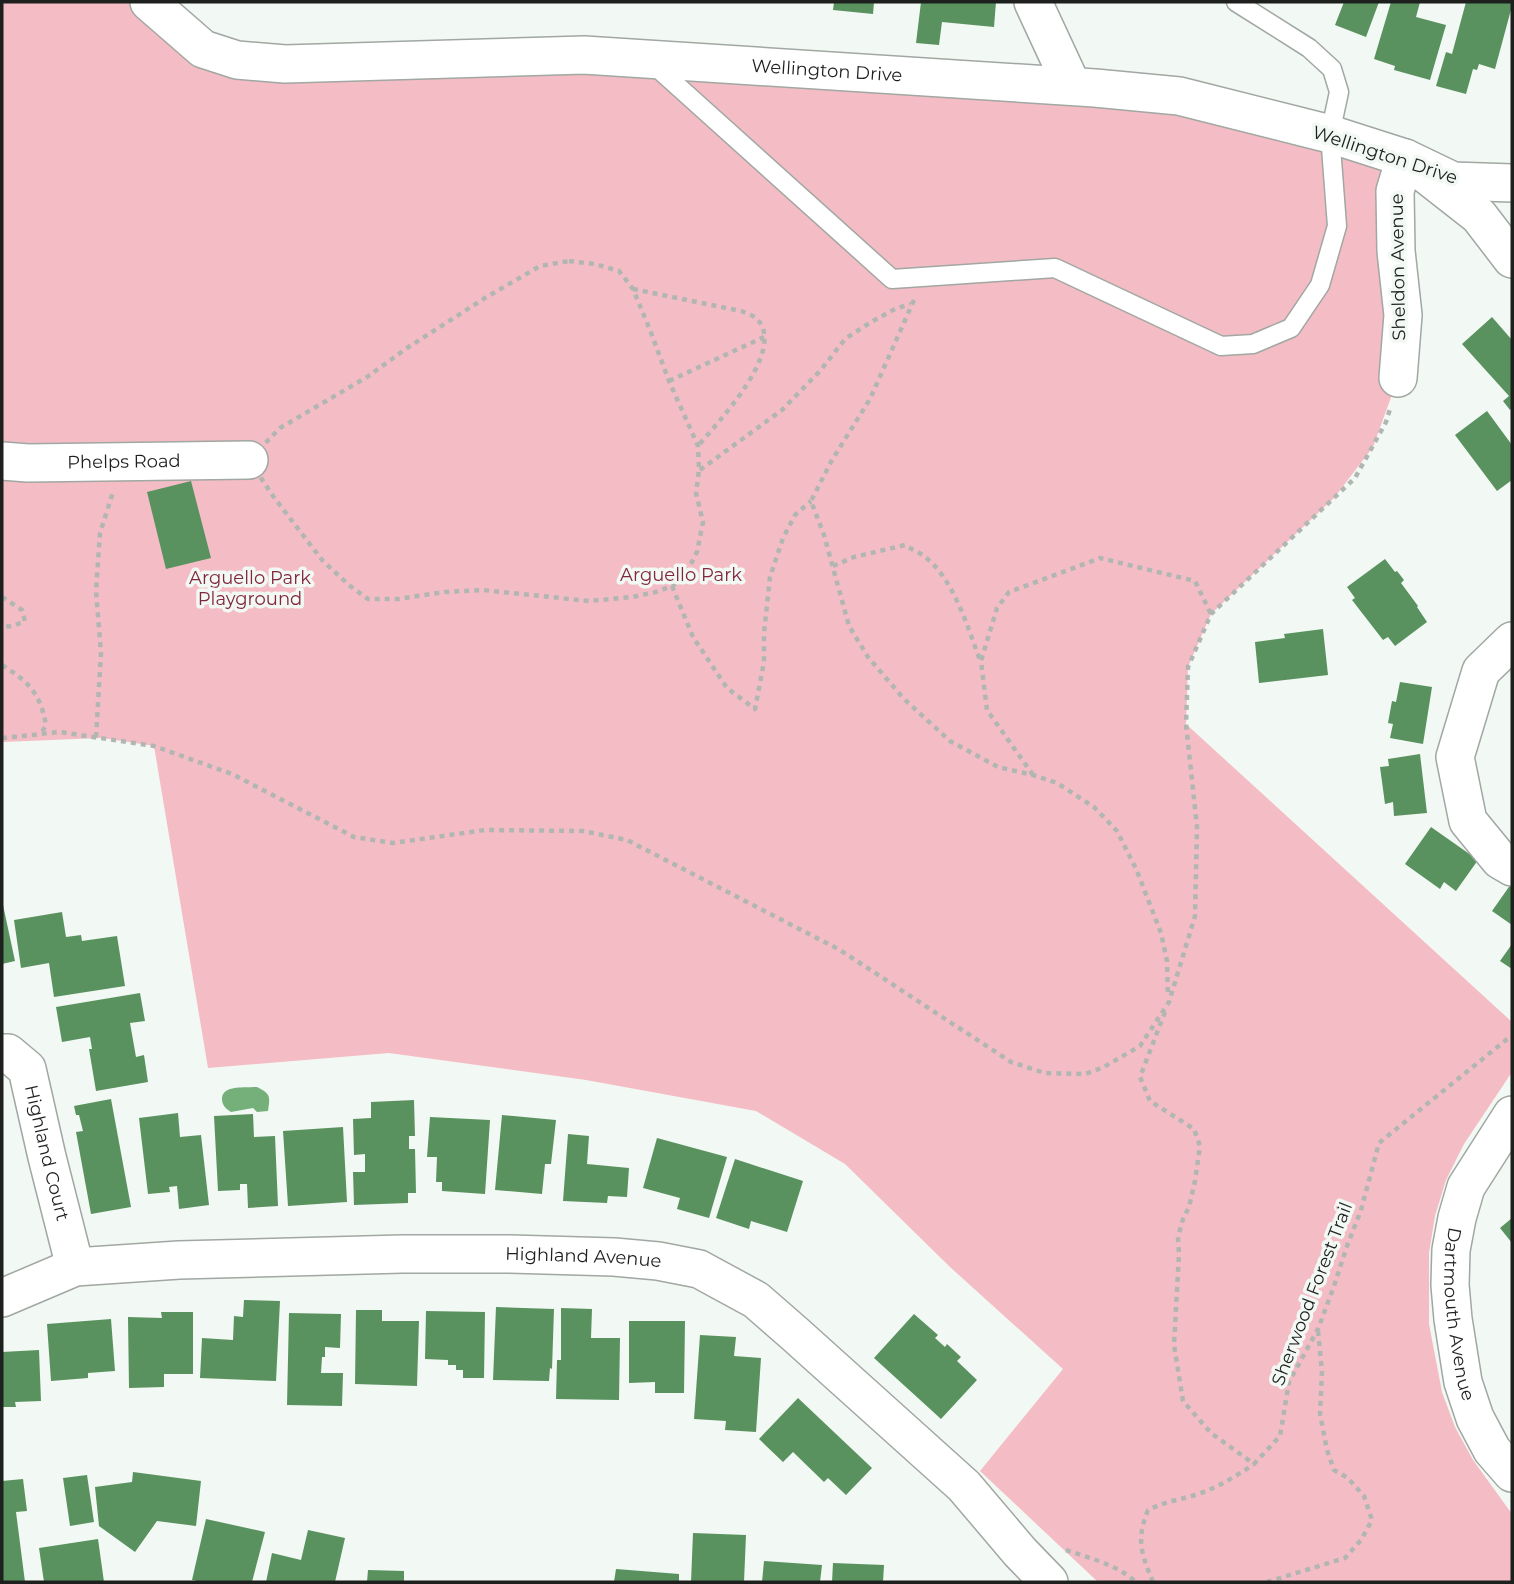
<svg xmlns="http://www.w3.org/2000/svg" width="1514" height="1584" font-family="Montserrat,sans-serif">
	<rect width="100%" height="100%" fill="#f2f8f3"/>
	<path fill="#f4bdc5" d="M2 2H149L237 60 1072 86 1405 158 1398 378 1373 447 1334 498 1211 614 1188 667 1186 724 1512 1022V1072L1464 1144 1446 1180 1435 1216 1429 1253V1324L1442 1392 1455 1427 1473 1460 1512 1514V1582H1098L980 1471 1063 1369 950 1267 845 1164 756 1111 586 1080 389 1053 208 1068 154 746 102 738 2 742Z"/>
	<path fill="#75b07b" d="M257 1087C271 1094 270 1096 268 1111L257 1112 253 1108 231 1112C226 1109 222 1105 222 1099 222 1084 247 1088 257 1087Z"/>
	<path fill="#59925f" d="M834 2H874L873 14 833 10Z
		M921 2H996L994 27 942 22 939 45 916 43Z
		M1344 2H1379L1366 37 1335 25Z
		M1391 2H1420L1416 17 1446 25 1430 80 1394 70 1395 66 1374 59Z
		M1466 2H1511L1512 6 1495 69 1479 64 1477 70 1473 69 1466 94 1436 86 1446 52 1452 54Z
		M1492 317 1512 340V408L1510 410 1503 401 1509 396 1462 344Z
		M1487 411 1512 445V480L1497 491 1455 435Z
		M191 481 211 558 166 569 147 492Z
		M1385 559 1395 572 1397 571 1404 580 1401 583 1418 606 1417 607 1427 622 1395 646 1388 637 1383 640 1352 600 1355 598 1347 587Z
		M1323 629 1328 675 1259 683 1255 642 1285 638 1284 634Z
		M1400 682 1432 687 1423 744 1390 738 1393 724 1388 723 1392 701 1396 702Z
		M1420 754 1427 813 1394 816 1393 802 1385 804 1380 767 1389 766 1388 759Z
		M1431 827 1478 860 1456 891 1444 882 1440 889 1405 864Z
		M1511 884 1512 885V925L1492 911Z
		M3 905 15 961 2 964V906Z
		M62 912 66 937 81 935 82 941 117 936 125 986 54 997 49 963 21 968 14 920Z
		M1512 944V969L1500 961Z
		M140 993 145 1021 130 1023 136 1057 144 1055 148 1082 96 1091 89 1049H92L90 1037 62 1042 56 1007Z
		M111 1099 131 1207 91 1214 76 1132 83 1131 79 1115H76L74 1106Z
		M414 1100 415 1136H409V1149H415L416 1193H408V1203L354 1205 353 1172H365V1154L354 1155 353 1119 371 1118V1102Z
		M178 1113 180 1137 201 1135 209 1205 179 1209 177 1186 169 1187 170 1192 148 1194 139 1118Z
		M253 1114 254 1137 275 1136 278 1206 248 1208 247 1184H240V1190L218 1191 214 1116Z
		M502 1115 556 1120 551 1164H545L542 1194 495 1190Z
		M430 1117 490 1120 485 1194 442 1191V1182H436L437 1157H427Z
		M343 1127 347 1202 288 1206 283 1131Z
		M568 1134 589 1136 587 1164 629 1168 627 1197 608 1196 607 1203 563 1201Z
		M657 1138 727 1157 709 1218 677 1209 680 1198 643 1188Z
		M735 1159 803 1181 787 1232 751 1221 749 1229 716 1218Z
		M1512 1218V1243L1500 1228Z
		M244 1300 280 1301 276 1381 200 1378 202 1338 233 1340 234 1316 243 1317Z
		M496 1307 554 1309 552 1369 550 1368 549 1381 493 1380Z
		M561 1308 592 1309 591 1338H620L619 1400 556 1399 557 1360H561Z
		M356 1310H382V1321H419L417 1386 355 1384Z
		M426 1311 485 1312 484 1378H463V1370H456V1365H448V1360L425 1359Z
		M161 1312H193V1374H164V1387L129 1388 128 1317 162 1318Z
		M289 1313 341 1314 340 1348 325 1347V1357H322L321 1373H343L342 1406 287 1405Z
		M914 1314 938 1335 935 1338 945 1347 947 1344 961 1357 957 1361 977 1380 941 1419 874 1358Z
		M111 1319 115 1371 88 1373V1378L51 1381 47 1324Z
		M629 1321H685L684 1393H655V1382L629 1383Z
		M700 1335 736 1337 734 1356 761 1358 756 1432 725 1430 726 1421 694 1419Z
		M39 1350 41 1401 15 1402 16 1407H2V1352Z
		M798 1398 872 1468 846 1495 828 1478 824 1482 793 1452 783 1462 759 1439Z
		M133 1472 201 1481 196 1526 157 1521 135 1552 99 1526 95 1487 132 1482Z
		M87 1475 94 1522 70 1526 63 1478Z
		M23 1479 27 1511 16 1512 25 1582H2V1481Z
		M206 1519 265 1532 252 1582H202L192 1580Z
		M308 1530 345 1538 335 1582H266L272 1553 301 1560Z
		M693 1533 746 1535 744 1582H691Z
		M98 1539 104 1582H44L39 1548Z
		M764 1561 822 1565 820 1582H762Z
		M833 1563 884 1565 883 1582H832Z
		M616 1569 679 1574V1582H614Z
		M368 1570 404 1571V1582H367Z"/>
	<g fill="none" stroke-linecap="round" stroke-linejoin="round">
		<g stroke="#a1a7a2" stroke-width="21">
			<path id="service" d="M653 64 892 279 1055 268 1221 346 1253 344 1291 328 1320 285 1337 226 1330 134 1339 92 1332 69 1309 48 1236 2"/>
		</g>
		<g stroke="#a1a7a2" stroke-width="40">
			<g id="minor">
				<path id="s1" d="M149 2 203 49 237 60 285 64 584 55 1095 88 1179 96 1330 134 1405 158 1453 181 1512 183"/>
				<path d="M1033 2 1072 86"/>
				<path d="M1398 378 1403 315 1396 251 1395 191 1405 158 1479 216 1512 259"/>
				<path id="s2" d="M2 461 28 463 249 460"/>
				<path d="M1512 641 1481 671 1455 757 1468 821 1500 860 1512 867"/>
				<path id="s3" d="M2 1053H8L27 1069 47 1157 75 1267"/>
				<path id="s4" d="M1512 1115 1466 1187 1457 1218 1451 1250 1450 1285 1453 1319 1463 1382 1475 1418 1492 1450 1512 1473"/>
				<path id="s5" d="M2 1298 75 1267 179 1260 402 1254H510L614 1257 658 1261 699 1269 756 1300 795 1334 964 1486 1020 1552 1049 1582"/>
			</g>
		</g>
		<path stroke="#b1b6b2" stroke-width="4.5" stroke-dasharray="5 5" stroke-linecap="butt" d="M569 261 595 264 619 271 633 289 650 330 669 381 698 446 699 470 696 493 703 522 697 552 684 577 672 586 656 592 632 597 589 601 483 590 445 592 398 599H368L350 586 322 560 273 496 249 460 280 428 367 377 407 348 485 298 540 266Z
			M633 289 741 311C746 313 752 315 756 318 789 349 717 423 698 446
			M914 300 870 399 832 460 811 501 824 535 849 626 868 657 904 699 950 741 998 767 1033 775 1057 783 1094 807 1117 831 1137 871 1161 933 1167 961 1168 997
			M669 381 764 337
			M700 470 782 410 820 371 845 339 871 322 895 309 910 304
			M833 566 854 557 905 545C911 549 918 552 924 556 954 579 967 626 980 660
			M672 586 693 637 727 688 755 709 764 662V633L770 577 783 538 795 515 811 501
			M2 597 22 610 25 621 13 626 2 627
			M2 665C29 682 41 694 46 726L40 734
			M96 737 101 653 96 591 100 533 113 492
			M2 738 60 732 154 746 232 774 354 837 393 843 485 830 583 831 627 840 840 950 1011 1062 1045 1073 1085 1074 1102 1068 1140 1046 1169 1002 1195 916 1197 827 1186 724 1188 667 1211 614 1355 478 1386 422 1390 409
			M1033 775 987 710 981 661 997 608 1009 592 1100 558 1195 581 1211 614
			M1165 1012 1140 1077 1150 1101 1194 1129 1200 1146 1195 1181 1189 1207 1183 1219 1178 1237 1179 1254 1174 1345 1183 1401 1211 1433 1254 1464 1280 1436 1289 1382 1318 1329 1333 1289 1347 1246 1361 1210 1379 1143 1506 1040 1512 1037
			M1066 1550C1090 1558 1117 1565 1136 1582
			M1153 1582C1141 1553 1136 1540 1148 1510 1164 1502 1178 1500 1195 1495 1217 1488 1235 1477 1254 1464
			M1267 1582 1345 1558 1361 1540 1372 1520 1364 1496 1348 1478 1334 1470 1327 1450 1320 1414 1322 1372 1318 1331"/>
		<use href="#service" stroke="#fff" stroke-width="18"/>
		<use href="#minor" stroke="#fff" stroke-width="37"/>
	</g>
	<g text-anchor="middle" stroke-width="7" stroke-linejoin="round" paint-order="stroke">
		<g font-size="18" fill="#1e201e" stroke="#f2f8f3">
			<text dy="6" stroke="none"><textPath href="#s1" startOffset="698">Wellington Drive</textPath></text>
			<text transform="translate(1385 155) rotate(18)" y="6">Wellington Drive</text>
			<text transform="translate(1398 267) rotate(-91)" y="6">Sheldon Avenue</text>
			<text dy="6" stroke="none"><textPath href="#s2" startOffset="122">Phelps Road</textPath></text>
			<text dy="6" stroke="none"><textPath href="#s3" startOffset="117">Highland Court</textPath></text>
			<text dy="6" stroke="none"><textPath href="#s5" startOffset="588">Highland Avenue</textPath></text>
			<text transform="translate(1312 1294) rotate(-69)" y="6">Sherwood Forest Trail</text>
			<text dy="6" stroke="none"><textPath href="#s4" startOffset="215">Dartmouth Avenue</textPath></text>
		</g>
		<g font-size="18" fill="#82253e" stroke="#f2f8f3">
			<text x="681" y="581">Arguello Park</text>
			<text x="250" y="584">Arguello Park<tspan x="250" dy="21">Playground</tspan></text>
		</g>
	</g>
	<rect width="1514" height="1584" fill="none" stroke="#1e201e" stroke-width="7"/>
</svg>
